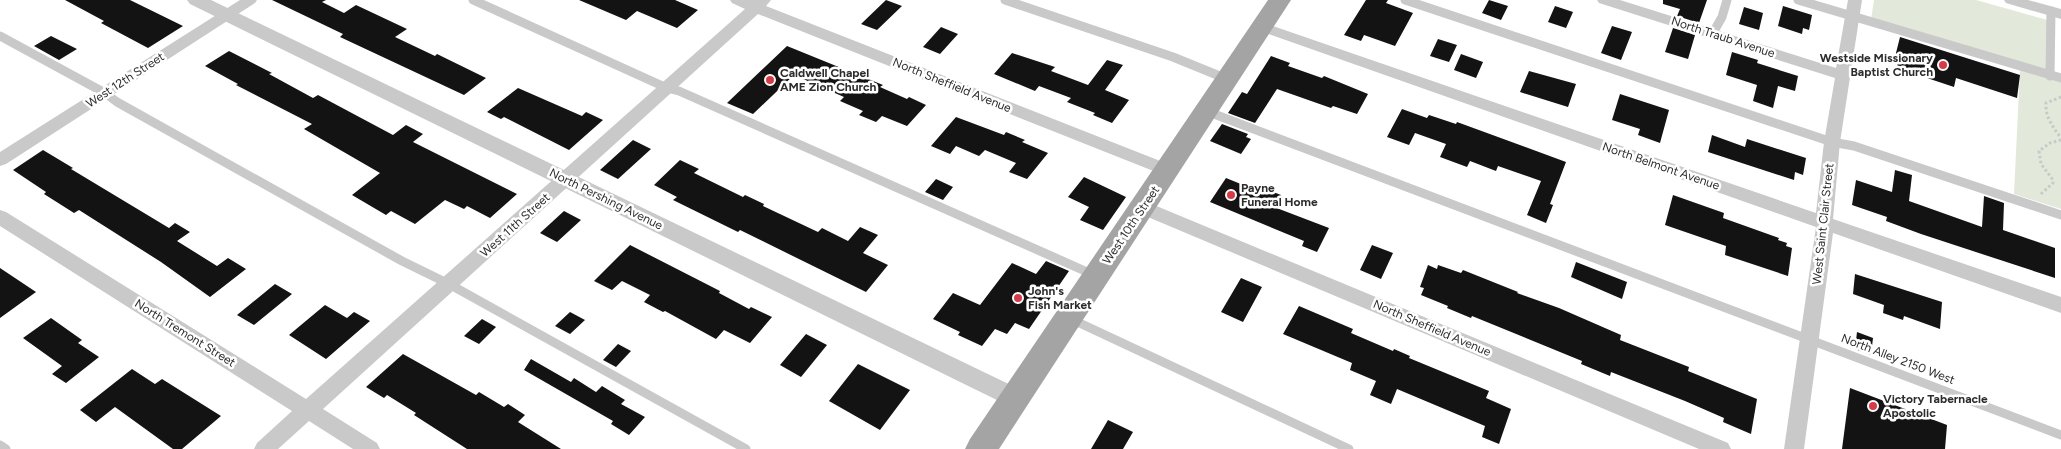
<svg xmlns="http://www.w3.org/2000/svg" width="2061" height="449" font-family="Figtree,sans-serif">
	<rect width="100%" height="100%" fill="#fff"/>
	<path fill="#e2e8da" d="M1874 0H1976L2047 20V70L1871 20Z
		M2020 70 2061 82V209L2014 194Z"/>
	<path fill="#131313" d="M65 0H130L183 26 148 48 101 23 104 21Z
		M272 0H326L322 2 344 13 356 5 407 29 395 37 435 56 437 54 486 78 464 95 340 37 343 34Z
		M579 0H675L698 10 677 28 637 11 626 20Z
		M886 0 902 6 877 30 861 24Z
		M1366 0H1388L1386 3 1413 13 1395 46 1364 35 1361 41 1344 35Z
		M1489 0 1508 6 1501 20 1482 13Z
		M1663 0H1707L1699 23 1677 16 1680 9 1663 4Z
		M1555 6 1573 12 1566 28 1548 22Z
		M1783 6 1812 15 1809 30 1803 28 1802 34 1778 26Z
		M1744 7 1763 13 1759 30 1739 24Z
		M1612 26 1632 32 1621 60 1601 53Z
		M941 27 958 34 940 54 923 47Z
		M1673 28 1695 35 1688 59 1665 52Z
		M51 36 77 49 59 60 34 46Z
		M1900 37 2020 75 2017 98 1956 78 1954 87 1897 68 1898 62 1894 61Z
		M1438 39 1457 45 1449 62 1430 56Z
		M787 46 883 85 880 87 907 99 909 97 926 105 907 126 882 116 876 122 859 115 863 111 840 101 844 97 794 75 753 114 727 103Z
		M229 51 272 73 269 74 313 98 318 95 393 135 406 125 423 134 413 142 517 194 490 218 467 206 464 209 445 200 415 224 391 211 386 215 352 195 380 173 304 129 312 124 236 85 238 84 205 66Z
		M1732 52 1758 60 1757 63 1798 76 1795 91 1778 86 1773 108 1753 101 1757 85 1726 75Z
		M1012 53 1055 67 1051 71 1088 85 1107 60 1123 65 1105 90 1129 100 1112 123 1093 115 1095 113 1067 102 1071 98 1039 86 1035 91 994 74Z
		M1461 54 1483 62 1476 78 1454 70Z
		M1271 56 1290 63 1288 66 1322 78 1324 76 1368 94 1357 114 1333 106 1331 108 1277 89 1255 123 1228 113 1242 92 1247 94Z
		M1529 71 1576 84 1568 107 1520 92Z
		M518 88 582 116 586 112 603 120 569 150 504 117 501 119 487 112Z
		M1620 94 1669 110 1660 143 1638 135 1640 129 1612 120Z
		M1402 109 1427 118 1429 115 1456 124 1457 122 1566 162 1550 204 1553 205 1546 223 1527 215 1541 181 1498 166 1496 171 1470 161 1467 167 1440 157 1446 144 1415 133 1409 145 1387 137Z
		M956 117 1004 135 1006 132 1025 140 1022 142 1048 153 1027 179 1009 172 1016 163 985 150 979 156 956 146 950 154 931 146Z
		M1222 124 1248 134 1246 137 1251 139 1241 154 1210 141Z
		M1712 135 1745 147 1747 139 1806 158 1803 175 1795 172 1794 180 1708 152Z
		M633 140 651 149 618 179 600 170Z
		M43 150 73 168 71 169 169 228 175 223 190 232 177 241 217 266 228 258 246 269 210 297 161 262 79 210 74 213 44 194 46 192 13 170Z
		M680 160 699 169 694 173 743 197 745 195 764 204 763 206 818 232 822 228 848 241 860 227 878 235 863 253 888 265 866 292 740 230 738 232 673 200 677 197 654 185Z
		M1895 170 1912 175 1909 201 1982 227 1984 196 2004 203 2003 230 2055 248V278L1921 234 1886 221 1887 217 1852 205 1856 180 1892 192Z
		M1084 177 1126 197 1103 230 1080 220 1089 207 1068 197Z
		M1226 178 1258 191 1260 187 1281 195 1274 207 1329 228 1317 252 1302 246 1304 241 1210 202Z
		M936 179 953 187 943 200 925 192Z
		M1673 195 1724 213 1723 218 1779 238 1778 240 1787 243 1786 246 1792 248 1788 276 1725 255 1726 246 1665 225Z
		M564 211 581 220 557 242 540 233Z
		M630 245 720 291 719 293 749 309 751 307 772 317 750 343 724 330 716 339 665 311 663 312 644 302 650 295 622 281 612 290 594 281Z
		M1372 245 1393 253 1381 279 1360 270Z
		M1046 261 1069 271 1029 329 1015 323 1007 334 995 329 982 346 958 335 960 332 933 319 953 293 980 305 1012 263 1036 274Z
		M1576 262 1627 282 1622 299 1571 277Z
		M1428 265 1437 269 1438 265 1461 273 1463 270 1518 292 1517 293 1559 308 1621 335 1620 340 1689 367 1688 371 1757 399 1751 434 1723 422 1724 418 1685 401 1611 372 1610 376 1581 364 1582 361 1472 316 1471 318 1447 308 1448 306 1421 295 1424 288 1420 287Z
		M0 268 36 292 0 318Z
		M1855 274 1942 302 1940 329 1904 316 1903 320 1883 313 1884 305 1853 294Z
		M1241 278 1262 287 1243 322 1221 312Z
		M275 284 292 294 254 325 237 315Z
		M325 305 347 318 354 312 370 321 326 359 289 335Z
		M1299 306 1353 329 1351 333 1393 351 1394 349 1410 356 1409 358 1489 391 1486 398 1511 409 1499 444 1482 437 1485 426 1397 389 1391 404 1370 395 1376 381 1350 370 1352 363 1283 334Z
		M570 312 585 320 570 334 555 326Z
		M51 318 82 340 78 343 99 357 66 383 52 374 62 366 23 338Z
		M482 319 496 327 479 344 464 336Z
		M1857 332 1873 338 1871 355 1855 349Z
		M806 334 827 345 801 377 780 365Z
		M618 344 631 351 616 367 603 360Z
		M403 354 476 395 479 392 504 407 508 404 525 415 518 422 561 449H467L414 415 416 413 387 395 384 398 366 387Z
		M531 359 571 382 574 378 596 392 602 386 625 400 621 404 645 417 629 435 611 424 613 421 524 370Z
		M858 364 910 390 880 430 829 401Z
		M132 369 155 384 162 379 221 416 182 449H173L115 407 96 422 80 410Z
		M1850 388 1947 425 1945 449H1842Z
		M1108 420 1133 432 1123 449H1091Z"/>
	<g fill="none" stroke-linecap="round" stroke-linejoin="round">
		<path stroke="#c9c9c9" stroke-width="3" stroke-dasharray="2.5 2.5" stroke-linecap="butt" d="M2061 97 2046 103C2045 117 2053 127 2061 138
			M2041 194 2053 183V180L2041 164 2039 151 2050 143 2061 140"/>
		<path stroke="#c9c9c9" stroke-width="9" d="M473 0 667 88 679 91 1094 275
			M1005 0 1173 57 1227 79
			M1405 0 1832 142 1854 146 2061 215
			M1798 0 2061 78
			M1713 33 1722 17 1727 0
			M0 36 105 93 117 102 402 261 449 284 746 449
			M2050 76 2051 11
			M1206 111 2061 435
			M1071 319 1349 449
			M0 445 6 449"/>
		<path fill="#c9c9c9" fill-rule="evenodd" d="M240 0H257L255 3 6 164 0 166V152Z
			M730 0H771L766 6 1173 166 1175 170 1173 174 1167 176 1161 174 758 14 323 409 377 443 380 449H353L309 421 278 449H254L257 443 292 411 0 226V210L6 212 306 399 745 9 732 3Z
			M1597 0H1620L1836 68 1848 0H1862L1840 142 1833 219 2061 297V313L1833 233 1804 449H1784L1816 227 1257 30 1255 27 1257 24H1267L1816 213 1824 142 1835 78 1599 3Z
			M2004 0H2028L2061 9V19L2006 3Z
			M1142 200 1728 443 1731 449H1699L1136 212 1133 207 1136 202Z"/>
		<path fill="#c9c9c9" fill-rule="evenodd" d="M187 0H211L1023 391 1027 398 1023 405 1015 408 1007 405 190 4Z"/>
		<path fill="#a4a4a4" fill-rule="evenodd" d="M1268 0H1291L999 449H965L970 439Z"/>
	</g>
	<g fill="#d43c49" stroke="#fff" stroke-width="2">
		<circle cx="1943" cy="65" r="5"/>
		<circle cx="770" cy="80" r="5"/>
		<circle cx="1231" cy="195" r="5"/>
		<circle cx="1018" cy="298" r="5"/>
		<circle cx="1873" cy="406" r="5"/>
	</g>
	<g text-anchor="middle" stroke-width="5" stroke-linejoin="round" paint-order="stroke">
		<g font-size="12" fill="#2c2c2c" stroke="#fff">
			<text transform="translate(1723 37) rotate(18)" y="4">North Traub Avenue</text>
			<text transform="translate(125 80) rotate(-33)" y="4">West 12th Street</text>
			<text transform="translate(952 85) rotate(22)" y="4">North Sheffield Avenue</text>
			<text transform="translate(1661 166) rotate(19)" y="4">North Belmont Avenue</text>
			<text transform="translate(606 199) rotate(26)" y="4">North Pershing Avenue</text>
			<text transform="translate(1823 224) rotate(-84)" y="4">West Saint Clair Street</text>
			<text transform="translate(515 225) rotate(-42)" y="4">West 11th Street</text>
			<text transform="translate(1131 225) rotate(-56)" y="4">West 10th Street</text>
			<text transform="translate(1432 328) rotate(23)" y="4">North Sheffield Avenue</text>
			<text transform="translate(185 333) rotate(32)" y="4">North Tremont Street</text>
			<text transform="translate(1898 359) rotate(21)" y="4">North Alley 2150 West</text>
		</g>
		<g font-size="12" font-weight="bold" fill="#2c2c2c" stroke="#fff" text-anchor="start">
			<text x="1933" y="62" text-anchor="end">Westside Missionary<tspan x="1933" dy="14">Baptist Church</tspan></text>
			<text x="780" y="77">Caldwell Chapel<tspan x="780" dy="14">AME Zion Church</tspan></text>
			<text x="1241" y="192">Payne<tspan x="1241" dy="14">Funeral Home</tspan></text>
			<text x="1028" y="295">John's<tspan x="1028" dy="14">Fish Market</tspan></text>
			<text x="1883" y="403">Victory Tabernacle<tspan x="1883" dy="14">Apostolic</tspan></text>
		</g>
	</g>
</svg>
